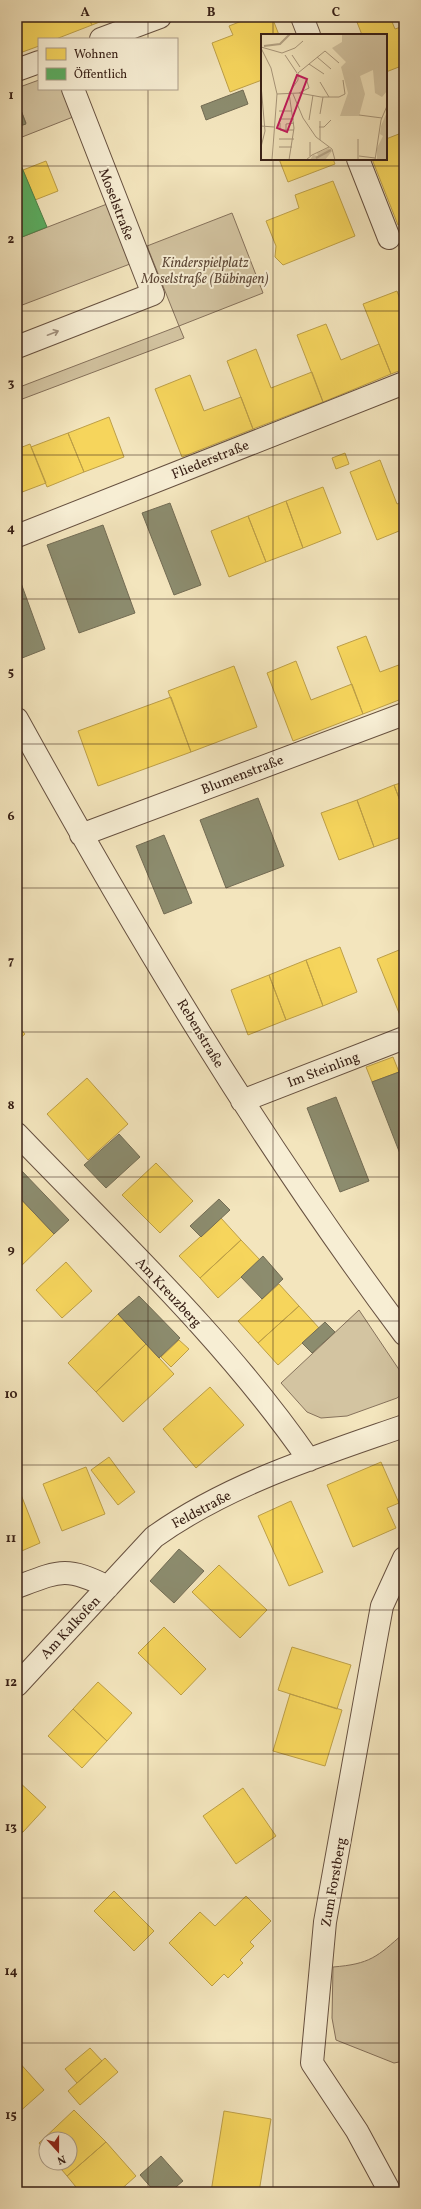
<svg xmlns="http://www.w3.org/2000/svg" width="421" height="2209" font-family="Vollkorn,serif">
	<rect width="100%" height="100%" fill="#f3e5bd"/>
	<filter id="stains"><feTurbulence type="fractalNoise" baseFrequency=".005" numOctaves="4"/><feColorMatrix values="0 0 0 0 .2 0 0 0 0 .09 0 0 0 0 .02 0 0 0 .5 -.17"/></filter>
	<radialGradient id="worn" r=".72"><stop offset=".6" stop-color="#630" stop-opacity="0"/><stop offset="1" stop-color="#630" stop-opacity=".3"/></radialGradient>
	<path fill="#d3c4a1" stroke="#86725c" d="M39 80V89H62L73 117 17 139V127L26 123 17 100V88Z
		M107 204 130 264 17 307V239Z
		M232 213 263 293 179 326 184 338 17 401V388L179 326 147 246Z
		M359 1310 404 1377V1392L397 1398 347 1416 321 1418 307 1412 281 1383Z
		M404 1933V2061L394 2063 336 2040 332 2018 333 1967C370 1964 377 1957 404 1933Z"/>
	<path fill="#f6d55c" stroke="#bd9f47" d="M17 17H88L92 25 56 39H39V46L17 54Z
		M88 17H112L92 25Z
		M252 17H272L279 35H262V80L230 92 212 43 233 35 229 26Z
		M355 17H390L395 29 404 26V65L386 72V35H362Z
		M404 132V223L398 225 372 159H386V139Z
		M279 159H333L335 164 288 182Z
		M46 161 58 191 35 200 23 170Z
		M333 181 355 236 283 265 275 257 276 246 266 221 299 208 295 195Z
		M397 291 404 310V369L391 374 363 304Z
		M326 324 341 360 379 344 391 374 323 402 297 335Z
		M256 349 271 388 312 372 323 402 253 429 227 361Z
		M190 375 204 411 241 397 253 429 182 457 155 389Z
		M109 417 124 457 84 472 68 433Z
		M68 433 84 472 47 487 31 447Z
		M30 444 46 483 17 494V449Z
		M345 453 349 464 336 469 332 458Z
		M380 460 397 504 404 501V529L377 540 350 472Z
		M323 487 341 533 303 548 286 501Z
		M286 501 303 548 266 562 248 516Z
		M248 516 266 562 229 577 211 531Z
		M366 636 380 672 404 663V698L363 714 337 647Z
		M296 661 311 700 352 684 363 714 293 741 267 673Z
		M234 666 257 727 191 752 168 691Z
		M171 697 191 752 98 786 78 731Z
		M404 782V811L394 785Z
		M394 785 404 811V836L374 847 357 800Z
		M357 800 374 847 339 860 321 813Z
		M340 947 357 992 323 1006 306 960Z
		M404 948V1025L377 959Z
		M306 960 323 1006 286 1020 269 975Z
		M269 975 286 1020 248 1035 231 990Z
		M17 1025 25 1034 17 1041Z
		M393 1057 399 1072 372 1082 366 1067Z
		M87 1078 128 1124 88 1160 47 1114Z
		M156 1163 193 1201 160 1233 122 1195Z
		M17 1195 54 1234 17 1270Z
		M221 1218 241 1240 200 1278 179 1256Z
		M241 1240 260 1260 218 1298 200 1278Z
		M66 1262 92 1291 62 1318 36 1290Z
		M279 1284 299 1306 258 1343 238 1321Z
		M299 1306 319 1328 278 1365 258 1343Z
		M118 1314 146 1344 96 1392 68 1363Z
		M179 1340 189 1349 171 1367 161 1357Z
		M146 1344 174 1374 123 1422 96 1392Z
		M210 1387 244 1425 196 1468 163 1429Z
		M109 1457 135 1492 118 1505 91 1470Z
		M381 1462 399 1503 387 1508 396 1528 353 1547 327 1485Z
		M86 1467 105 1514 62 1531 43 1484Z
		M20 1492 40 1543 17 1553V1493Z
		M291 1501 323 1572 289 1586 258 1516Z
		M219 1565 267 1610 240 1638 192 1592Z
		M164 1627 206 1669 181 1695 138 1653Z
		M292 1647 351 1665 337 1709 278 1690Z
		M98 1682 132 1713 107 1741 73 1709Z
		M290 1694 342 1710 325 1766 273 1751Z
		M73 1709 107 1741 82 1768 48 1736Z
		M17 1780 46 1807 23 1832 17 1826Z
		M243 1788 276 1836 236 1864 203 1816Z
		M17 1826 23 1832 17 1838Z
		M114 1891 154 1931 134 1951 94 1911Z
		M246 1896 271 1921 250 1942 254 1946 240 1960 243 1963 228 1978 224 1974 212 1986 169 1943 200 1912 215 1926Z
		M90 2048 102 2061 77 2083 65 2069Z
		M105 2058 118 2072 80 2105 68 2091Z
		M17 2060 44 2090 17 2114Z
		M74 2110 106 2142 67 2176 56 2163H70V2139H46V2152L39 2143Z
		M224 2111 271 2119 259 2192H211Z
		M106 2142 136 2176 118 2192H80L67 2176Z"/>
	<path fill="#5aae61" stroke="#50834a" d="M17 156 47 227 17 239Z"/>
	<path fill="#8c8c6e" stroke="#736c54" d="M243 90 248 104 206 120 201 106Z
		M17 100 26 124 17 127Z
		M170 503 201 585 174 595 142 513Z
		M103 525 135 613 79 633 47 545Z
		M17 572 45 649 17 660Z
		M258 798 284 866 226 888 200 820Z
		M164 835 192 903 164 914 136 846Z
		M399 1072 404 1084V1164L372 1082Z
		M336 1097 369 1181 340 1192 307 1108Z
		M119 1134 140 1157 106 1188 84 1165Z
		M20 1169 69 1220 54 1234 17 1195V1172Z
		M219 1199 230 1210 201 1237 190 1226Z
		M263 1256 283 1279 262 1299 241 1277Z
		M139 1296 180 1338 159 1358 118 1314Z
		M325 1322 335 1332 312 1353 302 1343Z
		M179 1549 204 1571 174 1603 150 1581Z
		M161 2156 183 2181 170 2192H155L140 2175Z"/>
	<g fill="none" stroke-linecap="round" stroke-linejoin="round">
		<g stroke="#675140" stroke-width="24">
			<path id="minor" d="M302 17 309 35
				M101 39 160 17
				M17 70 39 62
				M358 159 389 238
				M17 347 153 294 73 89
				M17 536 404 383
				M17 719C134 931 259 1140 404 1334
				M81 835 404 714
				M242 1101 404 1038
				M17 1134C117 1238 227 1341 309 1460
				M17 1587C59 1571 66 1566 108 1587
				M17 1685 154 1537C228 1484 318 1456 404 1426
				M390 2192 357 2131 312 2063 325 1922 375 1644 382 1606 404 1558"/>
		</g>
		<use href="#minor" stroke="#f7eed4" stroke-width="22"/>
	</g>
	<defs><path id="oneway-shaft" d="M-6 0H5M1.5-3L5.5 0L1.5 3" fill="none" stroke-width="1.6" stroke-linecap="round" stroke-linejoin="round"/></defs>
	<use stroke="#a1917e" href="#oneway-shaft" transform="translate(53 333) rotate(-21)"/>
	<path fill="none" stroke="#382016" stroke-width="1" stroke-opacity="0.55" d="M148 17V39M273 17V35M148 89V2192M273 159V2192M17 166H404M17 311H404M17 455H404M17 599H404M17 744H404M17 888H404M17 1032H404M17 1177H404M17 1321H404M17 1465H404M17 1610H404M17 1754H404M17 1898H404M17 2043H404"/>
	<g text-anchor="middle" stroke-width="4" stroke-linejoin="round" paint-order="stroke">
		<g font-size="14" fill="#382016" stroke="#f7eed4">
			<text transform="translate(117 204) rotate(69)" y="5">Moselstraße</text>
			<text transform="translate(210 459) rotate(-22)" y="5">Fliederstraße</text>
			<text transform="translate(242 774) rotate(-21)" y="5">Blumenstraße</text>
			<text transform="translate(201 1033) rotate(59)" y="5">Rebenstraße</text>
			<text transform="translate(323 1069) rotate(-21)" y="5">Im Steinling</text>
			<text transform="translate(169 1292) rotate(47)" y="5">Am Kreuzberg</text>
			<text transform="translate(201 1509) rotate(-28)" y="5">Feldstraße</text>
			<text transform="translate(70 1627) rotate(-47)" y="5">Am Kalkofen</text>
			<text transform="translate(333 1882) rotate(-80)" y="5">Zum Forstberg</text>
		</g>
		<g font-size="14" font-style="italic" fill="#5f4939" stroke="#f7eed4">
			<text x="205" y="267">Kinderspielplatz<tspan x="205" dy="16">Moselstraße (Bübingen)</tspan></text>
		</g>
	</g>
	<g transform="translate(261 34)">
		<rect width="126" height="126" fill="#f3e5bd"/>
		<path d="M81 0H126V57L121 63 114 59 112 36 99 42 104 60 98 82H79L87 59 80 33 85 28 71 14 81 8ZM126 78V126H116V114L122 102 119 100 120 92ZM68 114 71 117 64 126H49L52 121 57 122 56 119Z" fill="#d3c4a1"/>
		<path fill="none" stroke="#b3a284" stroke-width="2" d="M3 12 19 10 29 0M55 124 70 116"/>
		<path fill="none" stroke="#a8967a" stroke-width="1" d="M0 13 21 19 34 14 42 7M0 14 10 34 16 60 11 126M24 21 36 39M31 21 39 33M56 23 70 35M48 30 63 40M59 48 68 63M0 51 4 97 0 113M38 59 48 54 45 44M16 60 38 59 60 63H78L84 60 82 46M32 60 42 84 55 103 71 115 74 126M18 77H31M59 80 62 63M98 81 121 84M18 85H33M48 86 52 61M59 87V106M19 89V96H33M0 92 13 93M58 93H63L70 86M25 96V90L33 89M18 105H33M97 105V126M49 108V122M18 113H31M98 122 114 124M28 126 33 94 28 59 37 46V39L64 17 78 29M45 126 51 121 68 113M114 126 120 86 126 72"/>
		<path fill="#c2185b" fill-opacity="0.15" stroke="#c2185b" stroke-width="2" d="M36 41 46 45 26 98 16 94Z"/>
		<rect width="126" height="126" fill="none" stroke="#382016" stroke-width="2"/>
	</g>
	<rect width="421" height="2209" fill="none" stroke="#f3e5bd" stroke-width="44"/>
	<rect x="38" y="38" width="140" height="52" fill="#f7eed4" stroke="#ab9c88"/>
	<rect x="46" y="48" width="20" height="12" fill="#f6d55c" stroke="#ab9c88"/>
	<text x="74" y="58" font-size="12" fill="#382016">Wohnen</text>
	<rect x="46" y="68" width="20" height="12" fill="#5aae61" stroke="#ab9c88"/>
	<text x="74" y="78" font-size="12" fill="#382016">Öffentlich</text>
	<g transform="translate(58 2151) rotate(159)"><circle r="19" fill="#f7eed4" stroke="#ab9c88"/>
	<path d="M0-3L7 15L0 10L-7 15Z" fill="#8f2418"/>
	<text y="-6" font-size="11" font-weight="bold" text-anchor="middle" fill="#382016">N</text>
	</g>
	<rect x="22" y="22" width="377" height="2165" fill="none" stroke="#382016" stroke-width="1.5"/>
	<g font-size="13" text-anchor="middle" font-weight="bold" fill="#382016">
		<text x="85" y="16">A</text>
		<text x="211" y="16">B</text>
		<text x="336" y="16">C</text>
		<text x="11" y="99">1</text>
		<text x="11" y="243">2</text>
		<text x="11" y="387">3</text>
		<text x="11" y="532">4</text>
		<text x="11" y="676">5</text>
		<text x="11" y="820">6</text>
		<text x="11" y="965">7</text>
		<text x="11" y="1109">8</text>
		<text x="11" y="1253">9</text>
		<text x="11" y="1398">10</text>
		<text x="11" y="1542">11</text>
		<text x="11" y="1686">12</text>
		<text x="11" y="1831">13</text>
		<text x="11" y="1975">14</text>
		<text x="11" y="2119">15</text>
	</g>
	<rect width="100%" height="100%" filter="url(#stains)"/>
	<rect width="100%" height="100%" fill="url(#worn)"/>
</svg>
